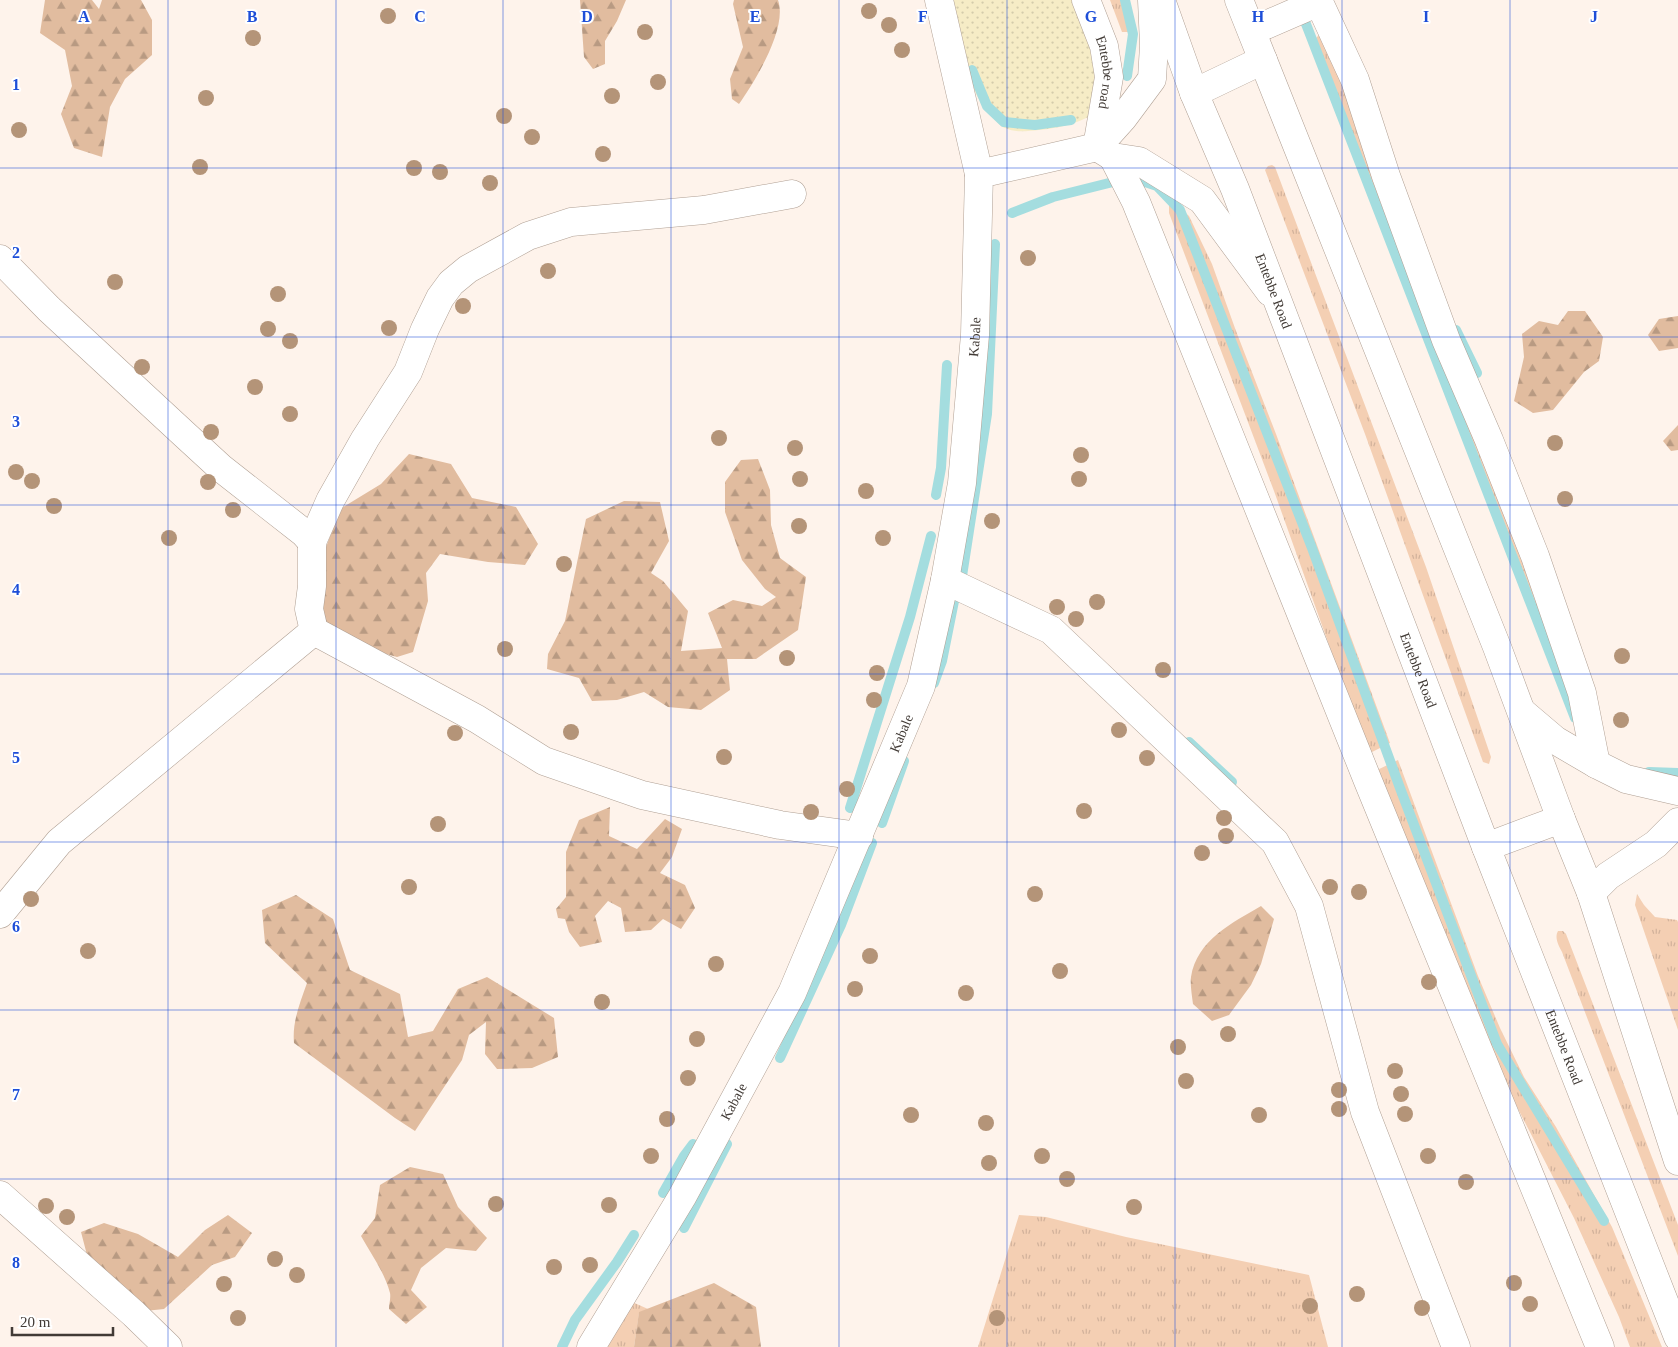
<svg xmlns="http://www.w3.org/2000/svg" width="1678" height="1347" font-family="'Times New Roman',serif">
	<defs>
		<pattern id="grass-tufts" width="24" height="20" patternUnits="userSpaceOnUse" patternTransform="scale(1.25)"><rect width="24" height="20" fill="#f4cfb3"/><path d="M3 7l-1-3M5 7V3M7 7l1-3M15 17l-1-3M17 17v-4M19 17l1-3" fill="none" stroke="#d2b29b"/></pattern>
		<pattern id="forest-firs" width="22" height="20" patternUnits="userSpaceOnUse" patternTransform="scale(1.25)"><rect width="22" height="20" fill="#e1bc9f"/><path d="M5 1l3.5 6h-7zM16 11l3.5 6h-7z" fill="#b89a82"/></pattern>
		<pattern id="sand-dots" width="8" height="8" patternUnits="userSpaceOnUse" patternTransform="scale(1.25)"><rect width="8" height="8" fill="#f6ecc6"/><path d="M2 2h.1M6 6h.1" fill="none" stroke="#d4cbab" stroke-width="1.8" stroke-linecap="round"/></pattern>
	</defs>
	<rect width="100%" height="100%" fill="#fef3eb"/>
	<path fill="url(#grass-tufts)" d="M1110 0H1127L1136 32H1122Z
		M1320 34 1324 35 1384 198 1378 203 1319 48 1316 38Z
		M1272 165 1275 167 1426 567 1491 757 1489 764 1483 762 1365 434 1265 170 1268 166Z
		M1169 198 1189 216 1212 264 1236 331 1276 434 1390 743 1368 754 1274 491 1169 213Z
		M1419 299 1519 549 1574 711 1415 300Z
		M1398 760 1478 976 1500 1028 1524 1077 1556 1127 1612 1227 1662 1347H1630L1619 1317 1574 1218 1494 1062 1375 771Z
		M1637 894 1644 905 1655 917 1677 920 1678 922V1030L1635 905Z
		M1558 931H1563L1566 934 1678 1225V1256L1562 952C1559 946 1554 938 1558 931Z
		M1019 1215 1046 1217 1126 1237 1309 1275 1328 1347H978Z
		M630 1301 648 1309 639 1313 634 1347H603Z"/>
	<path fill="url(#forest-firs)" d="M45 0H92L99 9 102 0H141L152 20V55L125 79 110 107 102 157 74 148 61 114 72 86 65 50 40 33Z
		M580 0H626L617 21 605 41V64L593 69 584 57Z
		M734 0H778C788 28 755 81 739 104L732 99 730 79 743 47 733 4Z
		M1568 311H1585L1603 337 1599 361 1584 372 1553 410 1533 413 1514 401 1524 357 1522 334 1539 321 1558 325Z
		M1678 316V348L1659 351 1648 335 1659 319Z
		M1678 425V450L1671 451 1663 441Z
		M409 454 451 464 472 498 516 507 538 544 525 565 488 562 440 554 426 573 428 601 413 652 397 657 358 646 325 624 319 601 325 550 340 509 381 484Z
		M758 459 770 490 771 525 780 558 806 577 798 630 756 659H727L730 690 701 710 668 707 644 692 617 700 592 701 579 678 547 669 548 654 565 621 586 519 624 501 660 502 669 541 651 573 663 581 688 611 681 651 722 648 708 613 733 600 762 606 776 597 765 589 742 560 725 512V482L741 460Z
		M610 807 609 836 637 849 665 819 682 829 672 857 660 873 685 885 695 908 681 929 663 919 651 930 625 932 621 908 608 901 595 916 602 942 580 947 569 932 565 919 558 918 556 909 566 897V852L579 820Z
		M296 895 333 919 350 970 400 994 408 1037 433 1031 458 989 487 977 554 1018 558 1057 532 1068 497 1069 485 1054 486 1022 469 1035 462 1060 415 1131 395 1118 294 1043C292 1022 300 1003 307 983L265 943 262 910Z
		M1261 906 1274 919 1261 964 1251 985 1229 1015 1212 1021 1193 1004C1192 996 1190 985 1191 977 1197 940 1232 923 1261 906Z
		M410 1167 443 1174 458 1207 487 1238 476 1251 446 1248 421 1268 411 1290 427 1307 406 1324 389 1309C389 1304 391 1298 390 1293 385 1273 371 1254 361 1236L375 1218 380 1185Z
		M228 1215 252 1233 235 1257 212 1265 164 1309 145 1311 87 1255 81 1232 104 1223 138 1234 178 1257 205 1230Z
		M714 1283 756 1307 761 1347H634L639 1312Z"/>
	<path fill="url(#sand-dots)" d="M949 0H1076L1091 34 1099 84 1094 114C1076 124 1059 128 1039 130 1027 131 1016 133 1005 128 1001 127 999 124 996 121 965 92 959 39 949 0Z"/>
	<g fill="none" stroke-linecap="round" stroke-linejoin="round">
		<path stroke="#a4dddf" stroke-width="10" d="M1125 0 1133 34 1127 76
			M1306 24 1575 718
			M972 70 987 106 1004 122 1035 125 1071 120
			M1136 179 1157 186 1180 210 1312 548 1400 788 1497 1044 1604 1221
			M1012 213 1053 197 1117 181
			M1456 330 1477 373
			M936 495 941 468 947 365
			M962 576 987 414 995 244
			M934 683 942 661 955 596
			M1189 742 1232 782
			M1649 772 1678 773
			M850 808 910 617 931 536
			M882 823 904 761
			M780 1058 841 925 872 843
			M663 1193 684 1156 693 1144
			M684 1228 727 1144
			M562 1347 575 1320 617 1262 634 1235"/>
		<g stroke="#b0a094" stroke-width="29">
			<g id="minor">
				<path d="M939 0 979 174"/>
				<path id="s1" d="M1086 0 1104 46 1109 77 1097 147"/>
				<path d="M1318 0 1355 80 1386 176 1446 340 1489 440 1535 556 1582 693 1596 764"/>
				<path d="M1252 31 1319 2"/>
				<path d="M1113 157 1136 202 1368 781 1600 1347"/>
				<path d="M792 194 704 210 571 222 528 236 468 269 451 283 440 298 425 329 408 372 365 439 330 501 312 542V586L309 609 314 631 477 719 544 761 642 795 780 825 859 836"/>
				<path d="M0 259 49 309 184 434 221 468 304 533 312 542"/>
				<path d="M945 580 1051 630 1275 842 1309 906 1365 1112 1456 1347"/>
				<path d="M1522 712 1555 740 1596 764 1626 779 1678 791"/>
				<path d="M1591 893 1608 876 1656 844 1678 822"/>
				<path d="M0 914 59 842 314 631"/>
				<path d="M0 1195 134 1314 168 1347"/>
			</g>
		</g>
		<g stroke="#b0a094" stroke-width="29">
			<g id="tertiary">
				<path d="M1097 147 1113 157 1139 161 1202 200 1270 292"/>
				<path d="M1097 147 1123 118 1152 79 1154 45 1152 0"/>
				<path id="s2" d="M591 1347 682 1197 792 993 921 686 945 580 962 483 975 335 979 174 1097 147"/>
			</g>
		</g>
		<g stroke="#b0a094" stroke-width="29">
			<g id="trunk">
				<path id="s3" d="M1161 0 1194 93 1235 189 1486 847 1678 1337"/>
				<path d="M1239 0 1497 647 1561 819 1591 893 1678 1161"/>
				<path d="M1194 93 1263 60"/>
				<path d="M1486 847 1561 819"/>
			</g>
		</g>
		<use href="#minor" stroke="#fff" stroke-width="28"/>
		<use href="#tertiary" stroke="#fff" stroke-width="28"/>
		<use href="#trunk" stroke="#fff" stroke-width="28"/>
	</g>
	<g fill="#b49478">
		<circle cx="869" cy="11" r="8"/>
		<circle cx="388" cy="16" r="8"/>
		<circle cx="889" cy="25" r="8"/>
		<circle cx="645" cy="32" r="8"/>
		<circle cx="253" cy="38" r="8"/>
		<circle cx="902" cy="50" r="8"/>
		<circle cx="658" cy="82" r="8"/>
		<circle cx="612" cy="96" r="8"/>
		<circle cx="206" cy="98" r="8"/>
		<circle cx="504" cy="116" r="8"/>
		<circle cx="19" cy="130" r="8"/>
		<circle cx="532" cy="137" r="8"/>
		<circle cx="603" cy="154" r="8"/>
		<circle cx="200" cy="167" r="8"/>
		<circle cx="414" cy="168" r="8"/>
		<circle cx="440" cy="172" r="8"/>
		<circle cx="490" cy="183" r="8"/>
		<circle cx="1028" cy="258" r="8"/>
		<circle cx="548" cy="271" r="8"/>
		<circle cx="115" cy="282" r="8"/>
		<circle cx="278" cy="294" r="8"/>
		<circle cx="463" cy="306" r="8"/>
		<circle cx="389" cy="328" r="8"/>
		<circle cx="268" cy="329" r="8"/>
		<circle cx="290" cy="341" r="8"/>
		<circle cx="142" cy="367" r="8"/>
		<circle cx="255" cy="387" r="8"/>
		<circle cx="290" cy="414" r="8"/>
		<circle cx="211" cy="432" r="8"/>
		<circle cx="719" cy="438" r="8"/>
		<circle cx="1555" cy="443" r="8"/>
		<circle cx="795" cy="448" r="8"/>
		<circle cx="1081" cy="455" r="8"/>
		<circle cx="16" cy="472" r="8"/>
		<circle cx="800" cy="479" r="8"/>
		<circle cx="1079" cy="479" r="8"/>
		<circle cx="32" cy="481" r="8"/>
		<circle cx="208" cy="482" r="8"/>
		<circle cx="866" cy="491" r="8"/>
		<circle cx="1565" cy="499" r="8"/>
		<circle cx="54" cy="506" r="8"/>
		<circle cx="233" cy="510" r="8"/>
		<circle cx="992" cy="521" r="8"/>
		<circle cx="799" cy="526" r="8"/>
		<circle cx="169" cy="538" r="8"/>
		<circle cx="883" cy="538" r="8"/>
		<circle cx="564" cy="564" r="8"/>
		<circle cx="1097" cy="602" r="8"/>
		<circle cx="1057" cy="607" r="8"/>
		<circle cx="1076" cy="619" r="8"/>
		<circle cx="505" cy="649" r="8"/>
		<circle cx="1622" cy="656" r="8"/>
		<circle cx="787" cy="658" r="8"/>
		<circle cx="1163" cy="670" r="8"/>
		<circle cx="877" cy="673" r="8"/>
		<circle cx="874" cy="700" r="8"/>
		<circle cx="1621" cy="720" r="8"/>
		<circle cx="1119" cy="730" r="8"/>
		<circle cx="571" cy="732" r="8"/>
		<circle cx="455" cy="733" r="8"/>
		<circle cx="724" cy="757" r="8"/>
		<circle cx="1147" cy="758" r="8"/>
		<circle cx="847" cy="789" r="8"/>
		<circle cx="1084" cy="811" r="8"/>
		<circle cx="811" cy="812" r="8"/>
		<circle cx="1224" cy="818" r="8"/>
		<circle cx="438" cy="824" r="8"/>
		<circle cx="1226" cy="836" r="8"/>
		<circle cx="1202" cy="853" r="8"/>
		<circle cx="409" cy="887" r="8"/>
		<circle cx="1330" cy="887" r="8"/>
		<circle cx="1359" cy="892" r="8"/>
		<circle cx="1035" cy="894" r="8"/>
		<circle cx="31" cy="899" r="8"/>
		<circle cx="88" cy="951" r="8"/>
		<circle cx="870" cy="956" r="8"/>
		<circle cx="716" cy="964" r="8"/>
		<circle cx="1060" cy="971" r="8"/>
		<circle cx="1429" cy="982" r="8"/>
		<circle cx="855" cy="989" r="8"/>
		<circle cx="966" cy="993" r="8"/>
		<circle cx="602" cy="1002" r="8"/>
		<circle cx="1228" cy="1034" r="8"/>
		<circle cx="697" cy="1039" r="8"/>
		<circle cx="1178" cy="1047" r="8"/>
		<circle cx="1395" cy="1071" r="8"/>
		<circle cx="688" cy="1078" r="8"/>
		<circle cx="1186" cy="1081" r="8"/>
		<circle cx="1339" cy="1090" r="8"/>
		<circle cx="1401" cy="1094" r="8"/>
		<circle cx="1339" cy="1109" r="8"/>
		<circle cx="1405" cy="1114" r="8"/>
		<circle cx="911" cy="1115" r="8"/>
		<circle cx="1259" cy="1115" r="8"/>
		<circle cx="667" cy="1119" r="8"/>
		<circle cx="986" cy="1123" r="8"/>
		<circle cx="651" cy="1156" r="8"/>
		<circle cx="1042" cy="1156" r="8"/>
		<circle cx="1428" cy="1156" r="8"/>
		<circle cx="989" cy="1163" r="8"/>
		<circle cx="1067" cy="1179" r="8"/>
		<circle cx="1466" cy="1182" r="8"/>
		<circle cx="496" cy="1204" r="8"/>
		<circle cx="609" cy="1205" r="8"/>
		<circle cx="46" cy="1206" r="8"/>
		<circle cx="1134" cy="1207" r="8"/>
		<circle cx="67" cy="1217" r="8"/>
		<circle cx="275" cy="1259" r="8"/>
		<circle cx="590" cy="1265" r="8"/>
		<circle cx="554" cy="1267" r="8"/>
		<circle cx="297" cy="1275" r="8"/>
		<circle cx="1514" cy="1283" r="8"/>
		<circle cx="224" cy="1284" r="8"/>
		<circle cx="1357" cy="1294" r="8"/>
		<circle cx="1530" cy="1304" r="8"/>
		<circle cx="1310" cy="1306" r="8"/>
		<circle cx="1422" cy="1308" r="8"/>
		<circle cx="238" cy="1318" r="8"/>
		<circle cx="997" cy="1318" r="8"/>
	</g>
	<path fill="none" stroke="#1d4ed8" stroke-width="1" stroke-opacity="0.55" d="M168 0V1347M336 0V1347M503 0V1347M671 0V1347M839 0V1347M1007 0V1347M1175 0V1347M1342 0V1347M1510 0V1347M0 168H1678M0 337H1678M0 505H1678M0 674H1678M0 842H1678M0 1010H1678M0 1179H1678"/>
	<g text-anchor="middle" stroke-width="4" stroke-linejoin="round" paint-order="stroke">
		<g font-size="14" fill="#413a35" stroke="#fff">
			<text dy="5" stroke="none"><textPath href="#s1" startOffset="76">Entebbe road</textPath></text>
			<text dy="5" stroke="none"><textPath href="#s3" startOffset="312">Entebbe Road</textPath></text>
			<text dy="5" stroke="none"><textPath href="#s2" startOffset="1094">Kabale</textPath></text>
			<text dy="5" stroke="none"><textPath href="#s3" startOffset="718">Entebbe Road</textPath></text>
			<text dy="5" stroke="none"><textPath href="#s2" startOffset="689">Kabale</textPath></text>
			<text dy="5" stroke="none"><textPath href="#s3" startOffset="1122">Entebbe Road</textPath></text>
			<text dy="5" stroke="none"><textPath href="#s2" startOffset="284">Kabale</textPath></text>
		</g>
	</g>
	<g font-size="16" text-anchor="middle" font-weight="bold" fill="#1d4ed8" stroke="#fff" stroke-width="4" stroke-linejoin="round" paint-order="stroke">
		<text x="84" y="22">A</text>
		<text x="252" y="22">B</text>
		<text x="420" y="22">C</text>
		<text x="587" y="22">D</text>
		<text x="755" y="22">E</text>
		<text x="923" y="22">F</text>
		<text x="1091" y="22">G</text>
		<text x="1258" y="22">H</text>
		<text x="1426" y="22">I</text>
		<text x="1594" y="22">J</text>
		<text x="16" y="90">1</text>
		<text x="16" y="258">2</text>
		<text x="16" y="427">3</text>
		<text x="16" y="595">4</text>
		<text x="16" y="763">5</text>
		<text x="16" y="932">6</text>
		<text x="16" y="1100">7</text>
		<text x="16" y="1268">8</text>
	</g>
	<path d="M12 1327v8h101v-8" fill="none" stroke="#413a35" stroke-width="2.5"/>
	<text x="20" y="1327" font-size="15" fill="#413a35" stroke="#ffffff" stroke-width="4" paint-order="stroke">20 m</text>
</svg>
